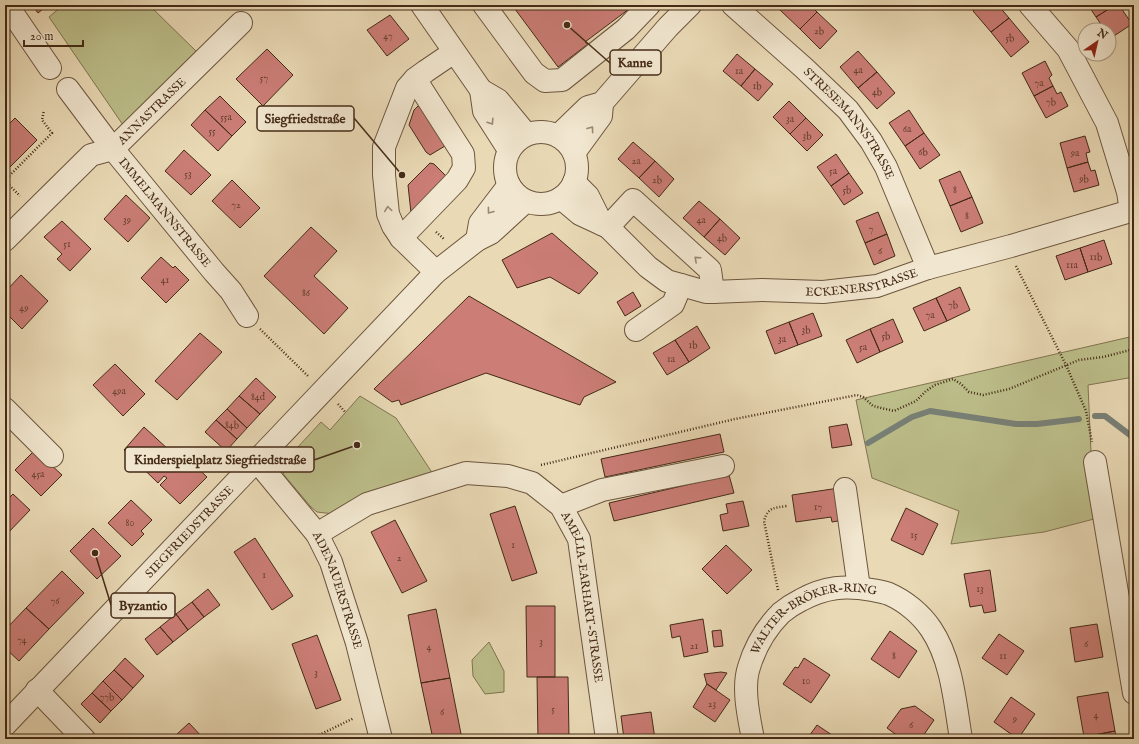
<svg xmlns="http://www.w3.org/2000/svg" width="1139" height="744" font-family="'IM FELL English',serif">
	<rect width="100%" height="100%" fill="#e9d9b5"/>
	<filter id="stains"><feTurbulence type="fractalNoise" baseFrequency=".005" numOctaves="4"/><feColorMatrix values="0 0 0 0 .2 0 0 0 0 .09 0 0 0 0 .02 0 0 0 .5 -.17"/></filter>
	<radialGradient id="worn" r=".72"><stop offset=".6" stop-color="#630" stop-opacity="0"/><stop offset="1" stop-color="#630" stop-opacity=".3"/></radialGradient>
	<path fill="#bcbe8a" stroke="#807450" d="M63 5H149L199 54 123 125 49 17Z
		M1134 336V377L1088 385 1094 519 1044 532 951 544 959 511 872 478 856 400Z
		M360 396 396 418 433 474 334 514 317 512 311 507 284 475 282 468 285 461 321 422 330 430Z
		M489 642 504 671V692L485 694 473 676 472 660Z"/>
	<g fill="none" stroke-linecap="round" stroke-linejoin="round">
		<path stroke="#788076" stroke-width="6" d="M1095 416H1105L1134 438
			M868 443 912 417 930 411 1016 424H1037L1079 419"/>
	</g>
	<path fill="#cb7d76" stroke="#442a16" d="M32 5H48L38 13Z
		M348 5H358L351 10Z
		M512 5H627L629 9 585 42 588 44 558 67Z
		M784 5H810L817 12 800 29 780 10Z
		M979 5H998L1009 18 991 32 973 11Z
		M1088 5H1115L1096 17Z
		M1115 5H1119L1132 24 1111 38 1109 36V30H1105L1096 17Z
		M817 12 837 31 820 49 800 29Z
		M390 15 409 39 387 56 367 30Z
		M1009 18 1029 42 1011 57 991 32Z
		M267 49 293 75 263 106 236 79Z
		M858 51 877 72 858 88 840 67Z
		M737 54 755 69 741 86 723 71Z
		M1045 61 1052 75 1049 78 1053 86 1034 96 1022 73Z
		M755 69 773 84 758 101 741 86Z
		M877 72 895 93 877 109 858 88Z
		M1053 86 1057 94 1061 92 1068 106 1046 118 1034 96Z
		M220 96 246 122 232 136 205 110Z
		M789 101 806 118 790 134 773 117Z
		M418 106H420L445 146 430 155 426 152 409 125 414 110Z
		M205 110 232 136 218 151 191 125Z
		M909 110 924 133 905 146 889 123Z
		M15 118 37 140 5 172V128Z
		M806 118 823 135 807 151 790 134Z
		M924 133 940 155 920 169 905 146Z
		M1085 136 1090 152 1086 153 1088 162 1067 168 1060 143Z
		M633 142 655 161 639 178 618 159Z
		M184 150 211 175 191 195 165 171Z
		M836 154 849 173 831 186 817 167Z
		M655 161 674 179 659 197 639 178Z
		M1088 162 1091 171 1095 170 1099 185 1074 192 1067 168Z
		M430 163 434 164 446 176 411 213 408 185Z
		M960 171 972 197 950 206 939 180Z
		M849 173 863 193 844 205 831 186Z
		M232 180 260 208 240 228 212 201Z
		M126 195 150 218 128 242 104 219Z
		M972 197 983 223 961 232 950 206Z
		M699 201 720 219 704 237 683 218Z
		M878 212 887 234 865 243 856 221Z
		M720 219 740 238 725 255 704 237Z
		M62 221 91 249 70 271 57 259 62 254 44 237Z
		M311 227 337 251 314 276 348 308 324 334 264 276Z
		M552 233 598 273 579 294 550 277 517 288 502 260Z
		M887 234 895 256 874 265 865 243Z
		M1104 240 1112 264 1088 272 1080 248Z
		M1080 248 1088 272 1065 280 1056 256Z
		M161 257 173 268 175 266 189 280 166 303 141 278Z
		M21 275 48 301 22 329 5 312V292Z
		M960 287 970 310 947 321 936 298Z
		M633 292 641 306 625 316 617 302Z
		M469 296 616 382 584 397 580 405 486 373 401 405 399 400 392 402 374 389Z
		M936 298 947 321 924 331 913 308Z
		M813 313 822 336 798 345 789 322Z
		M893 319 903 342 880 352 870 329Z
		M789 322 798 345 775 354 766 331Z
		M697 326 710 348 689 362 675 340Z
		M870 329 880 352 857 363 846 340Z
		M200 333 222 352 177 400 155 381Z
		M675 340 689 362 667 375 653 353Z
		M115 364 145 394 123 416 93 385Z
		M256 378 276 397 260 414 239 396Z
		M239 396 260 414 247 428 227 409Z
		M227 409 247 428 237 439 216 420Z
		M216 420 237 439 226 451 205 432Z
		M847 424 852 445 832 448 829 427Z
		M144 427 182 462 187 458 207 477 180 504 160 485 167 478 164 476 158 483 124 450Z
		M720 434 724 452 605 477 601 459Z
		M35 450 62 475 41 496 15 470Z
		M729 475 734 493 614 521 609 503Z
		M839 488 844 520 832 522 831 517 796 522 792 495Z
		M13 494 30 510 5 536V502Z
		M131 500 152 520 141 531 144 534 132 546 108 523Z
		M743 501 749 526 723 531 720 515 728 513 726 504Z
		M515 506 537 573 512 581 490 514Z
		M906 508 938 524 923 555 891 540Z
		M395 520 427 581 402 593 371 532Z
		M93 528 121 556 97 579 70 551Z
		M255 538 293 596 272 610 234 552Z
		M726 545 752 570 727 594 702 569Z
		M990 570 996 611 984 613 982 605 970 607 964 574Z
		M62 571 84 593 49 629 26 608Z
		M208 589 220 605 204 617 192 602Z
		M192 602 204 617 188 630 176 614Z
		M526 606H555V677H527Z
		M26 608 49 629 19 661 5 648V630Z
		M436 609 450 678 421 683 408 615Z
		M176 614 188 630 173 642 160 627Z
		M703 619 708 652 684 657 680 636 672 638 670 625Z
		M1097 624 1103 657 1075 662 1070 628Z
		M160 627 173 642 157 655 145 639Z
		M721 630 723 646 714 647 712 631Z
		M890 631 917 651 899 678 871 659Z
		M999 634 1024 651 1007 675 982 658Z
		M317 635 341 700 316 709 292 644Z
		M125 658 144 676 133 688 114 670Z
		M804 658 830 675 811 703 783 684 795 667 798 668Z
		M114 670 133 688 122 700 103 681Z
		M721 672 727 673 716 690 707 684V685L704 674Z
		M537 677H568L569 739H538Z
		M450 678 462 739H433L421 683Z
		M103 681 122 700 111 711 92 693Z
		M707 684 730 700 715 722 693 707Z
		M1108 692 1115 731 1084 737 1077 697Z
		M92 693 111 711 100 723 81 704Z
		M1011 697 1035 714 1018 739 994 722Z
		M915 706 934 720 921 739H902L887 728 901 709Z
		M651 712 655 739H624L621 716Z
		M189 723 204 739H182L177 734Z
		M817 725 838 739H807Z
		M1115 731 1116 739H1085L1084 737Z
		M177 734 182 739H172Z"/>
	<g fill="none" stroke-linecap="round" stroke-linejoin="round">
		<g stroke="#6d563e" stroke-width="24">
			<g id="minor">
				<path d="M7 5 50 68"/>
				<path d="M422 5 481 90 498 100 526 134"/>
				<path d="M484 5 534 73 545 81 562 80 626 29 649 5"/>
				<path id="s1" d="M733 5 804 68 848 110 871 141 886 167 928 268"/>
				<path d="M1030 5 1068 49 1107 123 1128 192 1131 211"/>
				<path id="s2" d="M68 89 113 149 214 272 231 291 247 316"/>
				<path d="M481 90 484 111 509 150"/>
				<circle cx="541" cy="168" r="36"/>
				<path d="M558 136 588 107 602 103 668 27 690 5"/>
				<path d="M574 153 601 116 602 103"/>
				<path d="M574 182 588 196 602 224"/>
				<path id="s3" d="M561 198 580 214 608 227 648 267 667 281 706 292H713L762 290 823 292 877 286 928 268 1011 246 1134 210"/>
				<path d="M608 227 633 200 710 270 713 292"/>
				<path d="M401 238 457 180 464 168 463 154 415 79"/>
				<path id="s4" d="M5 240 91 155 113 149 241 23"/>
				<path d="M477 240 480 223 509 185"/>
				<path d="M436 272 401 238 393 226 388 214 384 175V147L407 88 415 79 426 71 454 52"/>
				<path d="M636 330 673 304 681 285"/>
				<path d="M5 409 52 456"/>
				<path id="s5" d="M256 460 317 534 331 562 357 643 381 739"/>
				<path d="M1095 462 1134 693"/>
				<path d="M845 489 859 588"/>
				<path d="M561 506 602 490 723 466"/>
				<path id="s6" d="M317 534 367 504 466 473 508 476 532 483 561 506 579 539 607 739"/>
				<path d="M37 690 84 739"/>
				<path id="s7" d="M5 725 436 272 477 240 491 233 526 201"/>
				<path id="s8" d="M753 739C749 718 742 688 749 667 755 647 766 628 781 613 787 608 795 603 801 600 825 587 845 585 872 590 877 591 884 592 889 594 905 601 921 614 931 629 952 660 955 703 961 739"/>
			</g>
		</g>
		<path stroke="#442a16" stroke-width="2.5" stroke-dasharray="1 2" stroke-linecap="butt" d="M5 180 52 133 42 120 44 110
			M5 181 20 196
			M436 232 444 239
			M1016 266 1066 365 1086 411 1092 442
			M260 329 308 376
			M338 404 346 413
			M541 465 735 419 857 395 863 397 873 406 894 411 916 401 926 391 935 385 953 379 961 384 969 392 983 395 1009 389 1079 360 1103 357 1134 349
			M778 590 764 521C768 507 774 508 787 506
			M311 739 354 718"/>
		<use href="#minor" stroke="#f1e6cf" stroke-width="22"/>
	</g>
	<defs><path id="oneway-chevron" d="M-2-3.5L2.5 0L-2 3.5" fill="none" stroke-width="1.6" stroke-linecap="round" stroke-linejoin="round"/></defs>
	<g stroke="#9a8872">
		<use href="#oneway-chevron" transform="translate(491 122) rotate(57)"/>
		<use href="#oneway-chevron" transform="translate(591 129) rotate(-54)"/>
		<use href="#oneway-chevron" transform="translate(388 209) rotate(-98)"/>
		<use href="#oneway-chevron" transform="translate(490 211) rotate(127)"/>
		<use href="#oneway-chevron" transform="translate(697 259) rotate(-138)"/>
	</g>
	<g text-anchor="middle" stroke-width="4" stroke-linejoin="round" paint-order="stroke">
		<g font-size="10" fill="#663f2e">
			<text x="819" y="34">2b</text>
			<text x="388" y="39">47</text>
			<text x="1010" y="41">5b</text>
			<text x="858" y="73">4a</text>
			<text x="739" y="74">1a</text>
			<text x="264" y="81">57</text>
			<text x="1039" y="86">7a</text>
			<text x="757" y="89">1b</text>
			<text x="877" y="95">4b</text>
			<text x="1051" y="105">7b</text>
			<text x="226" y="120">55a</text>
			<text x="790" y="122">3a</text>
			<text x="907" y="132">6a</text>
			<text x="212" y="134">55</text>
			<text x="807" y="139">3b</text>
			<text x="923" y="155">6b</text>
			<text x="1075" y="156">9a</text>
			<text x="636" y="164">2a</text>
			<text x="833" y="174">5a</text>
			<text x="188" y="177">53</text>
			<text x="1084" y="182">9b</text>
			<text x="657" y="183">2b</text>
			<text x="847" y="193">5b</text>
			<text x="955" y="193">8</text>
			<text x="236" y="208">72</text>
			<text x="967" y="219">8</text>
			<text x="127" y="223">39</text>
			<text x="701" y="223">4a</text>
			<text x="871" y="232">7</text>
			<text x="722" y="241">4b</text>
			<text x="67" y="247">51</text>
			<text x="880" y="254">6</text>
			<text x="1096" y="260">11b</text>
			<text x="1072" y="268">11a</text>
			<text x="165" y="283">41</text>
			<text x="306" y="296">86</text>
			<text x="953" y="308">7b</text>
			<text x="24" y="311">49</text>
			<text x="930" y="318">7a</text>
			<text x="806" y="333">3b</text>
			<text x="886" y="339">5b</text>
			<text x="782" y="342">3a</text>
			<text x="693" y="348">1b</text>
			<text x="863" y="350">5a</text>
			<text x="671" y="362">1a</text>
			<text x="119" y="394">49a</text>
			<text x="258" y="400">84d</text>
			<text x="232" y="428">84b</text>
			<text x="38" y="477">45a</text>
			<text x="818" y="510">17</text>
			<text x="130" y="526">80</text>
			<text x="914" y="538">15</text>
			<text x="513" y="548">1</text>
			<text x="399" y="561">2</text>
			<text x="264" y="578">1</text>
			<text x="980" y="592">13</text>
			<text x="55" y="604">76</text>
			<text x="22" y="643">74</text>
			<text x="541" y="645">3</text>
			<text x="1086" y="647">6</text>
			<text x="694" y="649">21</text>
			<text x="429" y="650">4</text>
			<text x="894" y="659">8</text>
			<text x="1003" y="659">11</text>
			<text x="316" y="676">3</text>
			<text x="806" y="684">10</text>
			<text x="107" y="700">77b</text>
			<text x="712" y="707">23</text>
			<text x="553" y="712">5</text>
			<text x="442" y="715">6</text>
			<text x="1096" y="718">4</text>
			<text x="1015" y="722">9</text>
			<text x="911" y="728">6</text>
		</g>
		<g font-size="12" fill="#442a16" stroke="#f1e6cf">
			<text dy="4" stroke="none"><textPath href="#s4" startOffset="198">ANNASTRASSE</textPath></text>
			<text dy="4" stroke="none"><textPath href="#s1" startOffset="167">STRESEMANNSTRASSE</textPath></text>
			<text dy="4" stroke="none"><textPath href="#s2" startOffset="157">IMMELMANNSTRASSE</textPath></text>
			<text dy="4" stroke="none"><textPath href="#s3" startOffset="333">ECKENERSTRASSE</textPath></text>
			<text dy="4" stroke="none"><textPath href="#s7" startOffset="267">SIEGFRIEDSTRASSE</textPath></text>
			<text dy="4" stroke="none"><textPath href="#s5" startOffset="156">ADENAUERSTRASSE</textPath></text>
			<text dy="4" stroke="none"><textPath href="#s6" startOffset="361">AMELIA-EARHART-STRASSE</textPath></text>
			<text dy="4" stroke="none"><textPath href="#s8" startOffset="163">WALTER-BRÖKER-RING</textPath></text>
		</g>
	</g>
	<path fill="none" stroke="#442a16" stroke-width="1.5" d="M567 25L610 63M402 175L354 118M357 445L314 460M95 553L111 605"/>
	<g fill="#442a16" stroke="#f1e6cf" stroke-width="1.5">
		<circle cx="567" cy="25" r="4"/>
		<circle cx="402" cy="175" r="4"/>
		<circle cx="357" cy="445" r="4"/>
		<circle cx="95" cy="553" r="4"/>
	</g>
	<g fill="#f1e6cf" stroke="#442a16" stroke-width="1.5">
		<rect x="610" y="50" width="51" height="25" rx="4"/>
		<rect x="257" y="106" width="97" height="25" rx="4"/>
		<rect x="125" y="447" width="189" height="25" rx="4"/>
		<rect x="111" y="593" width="64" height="25" rx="4"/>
	</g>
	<g font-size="13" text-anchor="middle" font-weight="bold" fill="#442a16">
		<text x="635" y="67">Kanne</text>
		<text x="305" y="123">Siegfriedstraße</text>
		<text x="220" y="464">Kinderspielplatz Siegfriedstraße</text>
		<text x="143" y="610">Byzantio</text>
	</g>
	<rect width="1139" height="744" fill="none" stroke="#e9d9b5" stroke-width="20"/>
	<rect x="6" y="6" width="1127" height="732" fill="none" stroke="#442a16" stroke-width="2"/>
	<rect x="10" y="10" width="1119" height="724" fill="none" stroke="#442a16"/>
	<g transform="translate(1097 42) rotate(34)"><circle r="19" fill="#f1e6cf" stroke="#ac9b85"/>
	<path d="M0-3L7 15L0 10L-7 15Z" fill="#8f2418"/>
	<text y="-6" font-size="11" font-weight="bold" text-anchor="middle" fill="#442a16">N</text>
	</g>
	<path d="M24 40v6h59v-6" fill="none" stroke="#442a16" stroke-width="2"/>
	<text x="30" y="40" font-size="12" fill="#442a16" stroke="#f1e6cf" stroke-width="3" paint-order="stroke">20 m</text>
	<rect width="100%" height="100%" filter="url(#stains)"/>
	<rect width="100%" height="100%" fill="url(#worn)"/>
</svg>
